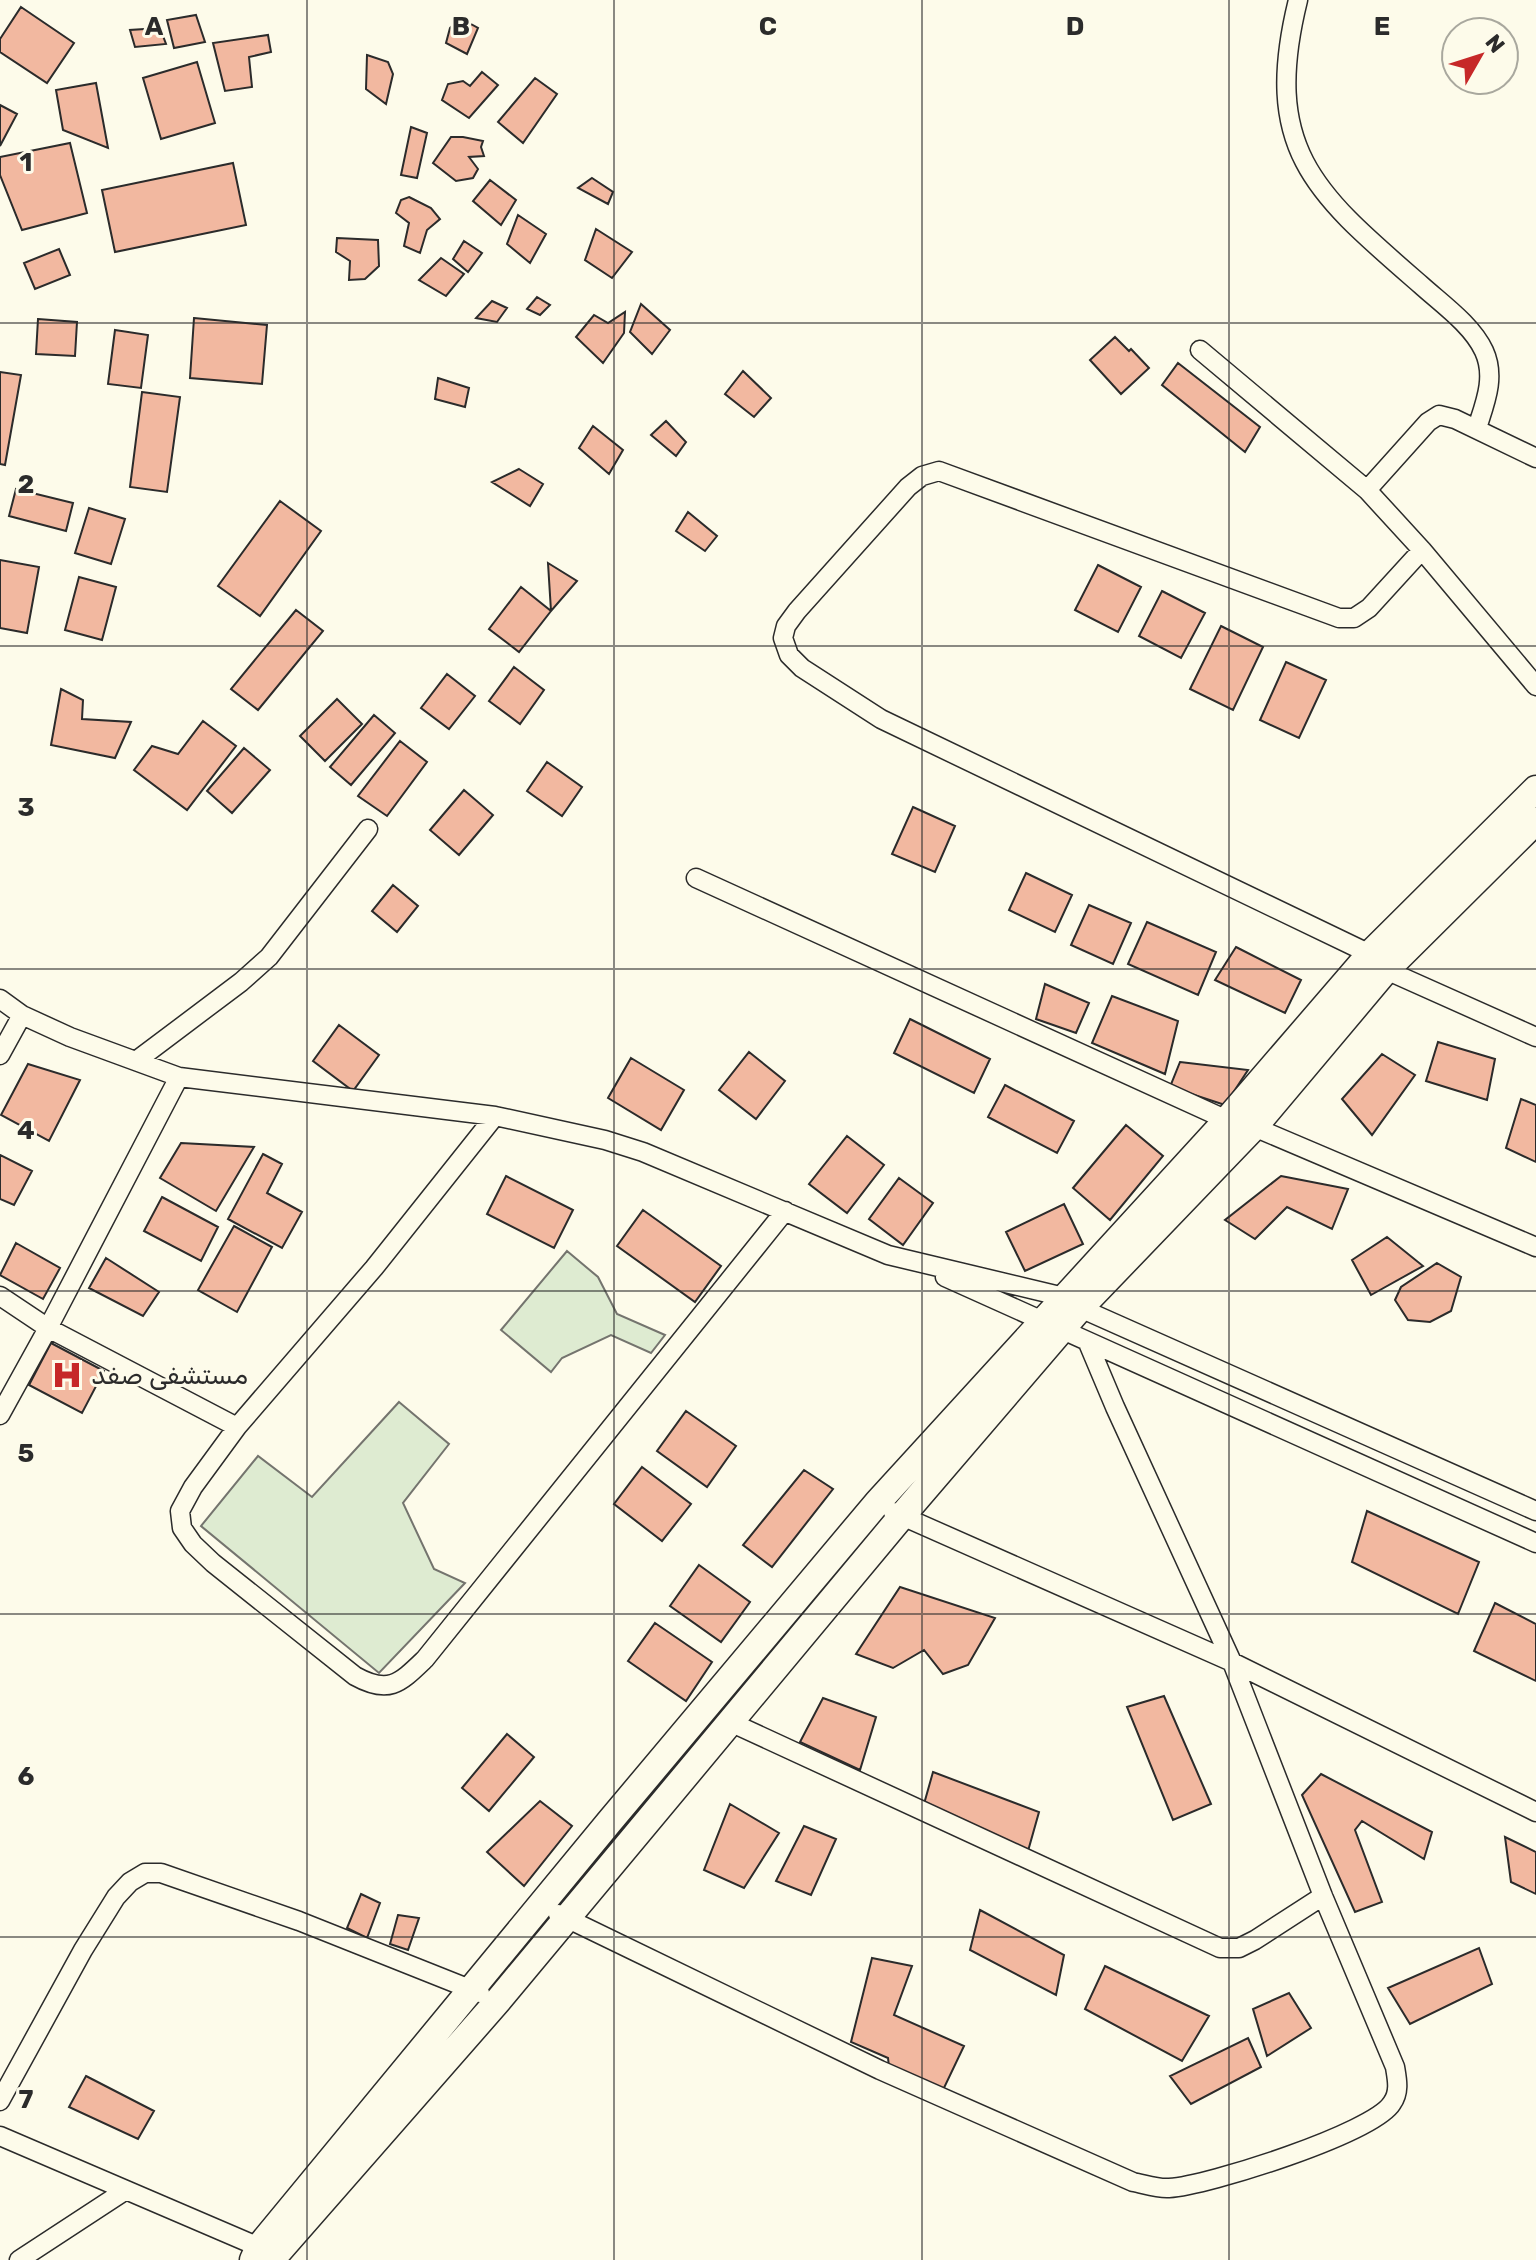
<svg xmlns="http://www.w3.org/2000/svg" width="1536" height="2260" font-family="Rubik,Vazirmatn,sans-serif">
	<rect width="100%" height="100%" fill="#fdfbea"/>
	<path fill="#deebd1" stroke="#74746e" stroke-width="2" d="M567 1251 598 1277 617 1314 665 1335 651 1353 611 1335 562 1358 551 1372 501 1330Z
		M399 1402 449 1444 403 1503 434 1569 465 1583 379 1673 201 1526 258 1456 312 1497Z"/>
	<path fill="#f2b8a0" stroke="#2b2b2b" stroke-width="2" d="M21 7 74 43 47 83 0 52V39Z
		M196 15 205 42 174 48 167 20Z
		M460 18 478 28 467 54 446 43 450 28Z
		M160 28 166 44 135 47 130 30Z
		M268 35 271 52 249 57 252 87 225 91 213 43Z
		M367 55 388 62 393 74 386 104 366 89Z
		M197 62 215 123 161 139 143 78Z
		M482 72 498 85 469 118 442 100 448 84 463 81 470 86Z
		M535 78 557 94 523 143 498 122Z
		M96 83 108 148 63 130 56 90Z
		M0 105 17 114 0 146Z
		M411 127 427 133 417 178 401 175Z
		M451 137H463L483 141 481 147 484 156 469 157 478 169 473 178 456 181 433 163Z
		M70 143 87 213 22 230 0 175V157Z
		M233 163 246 225 115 252 102 190Z
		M592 178 613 192 608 204 578 188Z
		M490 180 516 200 501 225 473 201Z
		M409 197 431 208 440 219 427 230 420 253 404 246 409 223 396 213 401 200Z
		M518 215 546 234 530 263 507 244Z
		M596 229 632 252 612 278 585 260Z
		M337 238 378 240 379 266 365 279 349 280 350 261 336 252Z
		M464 241 482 253 468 272 453 259Z
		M59 249 70 275 35 289 24 263Z
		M441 258 464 274 446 296 419 280Z
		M537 297 550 305 540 315 527 309Z
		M492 301 507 308 497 322 476 318Z
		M641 304 670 330 652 354 630 332Z
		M625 312 624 333 603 363 576 337 594 315 608 323Z
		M194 318 267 325 262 384 190 378Z
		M38 319 77 322 75 356 36 354Z
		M115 330 148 335 141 388 108 384Z
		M1115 337 1129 351 1131 349 1149 368 1121 394 1090 360Z
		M1178 363 1260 427 1245 452 1162 385Z
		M743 371 771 398 754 417 725 394Z
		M0 372 21 375 5 465 0 464Z
		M438 378 469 388 465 407 435 399Z
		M142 392 180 397 167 492 130 487Z
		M666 421 686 442 676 456 651 435Z
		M593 426 623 450 609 474 579 448Z
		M519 469 543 484 530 506 492 482Z
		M16 489 73 503 66 531 9 516Z
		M280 501 321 531 260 616 218 586Z
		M89 508 125 519 111 564 75 553Z
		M688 512 717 536 705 551 676 531Z
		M0 560 39 567 27 633 0 628Z
		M548 563 577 581 551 611Z
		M1098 565 1141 587 1118 632 1075 610Z
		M79 577 116 587 102 640 65 630Z
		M521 587 551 611 519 652 489 629Z
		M1162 591 1205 613 1181 658 1139 636Z
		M296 610 323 631 258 710 231 689Z
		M1221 626 1263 647 1233 710 1190 689Z
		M1286 662 1326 680 1299 738 1260 720Z
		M514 667 544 690 520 724 489 701Z
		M447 674 475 696 449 729 421 708Z
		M61 689 83 700 82 719 131 722 115 758 51 745Z
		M337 699 362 724 325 761 300 736Z
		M374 715 395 733 351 785 330 767Z
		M203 721 236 746 187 810 134 770 152 746 178 754Z
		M400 741 427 762 387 816 358 796Z
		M244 748 270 770 232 813 207 791Z
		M547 762 582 787 562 816 527 791Z
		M464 790 493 815 459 855 430 830Z
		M913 807 955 826 935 872 892 854Z
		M1026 873 1072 895 1055 932 1009 910Z
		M393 885 418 906 397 932 372 911Z
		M1089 905 1131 923 1113 964 1071 945Z
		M1147 922 1216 952 1198 995 1128 964Z
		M1236 947 1301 980 1285 1013 1215 980Z
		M1045 984 1089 1003 1076 1033 1036 1019Z
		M1112 996 1178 1021 1165 1074 1092 1043Z
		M910 1019 990 1059 974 1093 894 1053Z
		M339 1025 379 1055 353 1091 313 1061Z
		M1438 1042 1495 1059 1487 1100 1426 1081Z
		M749 1052 785 1081 756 1119 719 1090Z
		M1382 1054 1415 1075 1372 1135 1342 1099Z
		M631 1058 684 1090 661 1130 608 1098Z
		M1180 1062 1248 1070 1225 1105 1170 1087Z
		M28 1064 80 1080 49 1141 1 1115Z
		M1005 1085 1074 1121 1057 1153 988 1117Z
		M1521 1099 1536 1105V1162L1506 1148Z
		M1126 1125 1163 1156 1110 1220 1073 1188Z
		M847 1136 884 1165 847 1213 809 1184Z
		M181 1143 254 1147 216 1211 160 1178Z
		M263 1154 282 1164 267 1193 302 1212 282 1248 228 1219Z
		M0 1155 32 1171 14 1205 0 1199Z
		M506 1176 573 1210 554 1248 487 1214Z
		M1281 1176 1348 1189 1332 1229 1287 1207 1255 1239 1225 1220Z
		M899 1178 933 1203 903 1245 869 1219Z
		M162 1197 218 1227 201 1261 144 1231Z
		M1064 1204 1083 1244 1025 1271 1006 1232Z
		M643 1210 721 1266 695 1302 617 1246Z
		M234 1226 272 1247 237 1312 198 1290Z
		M1387 1237 1423 1266 1371 1295 1352 1260Z
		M16 1243 60 1268 43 1299 0 1275Z
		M106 1258 159 1292 143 1316 89 1288Z
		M1437 1263 1461 1277 1451 1311 1430 1322 1408 1320 1395 1300 1401 1287Z
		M51 1343 104 1371 82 1413 29 1385Z
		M686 1411 736 1446 707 1487 657 1451Z
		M642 1467 691 1504 662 1541 614 1504Z
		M804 1470 833 1489 772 1567 743 1545Z
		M1367 1511 1479 1562 1458 1614 1352 1562Z
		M699 1565 750 1602 721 1642 670 1606Z
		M900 1587 995 1618 968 1665 943 1674 924 1650 893 1668 856 1654Z
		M1495 1603 1536 1624V1681L1474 1651Z
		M655 1623 712 1662 686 1701 628 1661Z
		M1164 1696 1211 1804 1173 1820 1127 1707Z
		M823 1698 876 1717 860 1770 800 1742Z
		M507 1734 534 1757 489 1811 462 1788Z
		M933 1772 1039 1812 1028 1851 924 1804Z
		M1321 1774 1432 1832 1424 1859 1362 1821 1355 1830 1382 1902 1355 1912 1302 1795Z
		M540 1801 572 1826 524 1886 487 1852Z
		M730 1804 779 1833 744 1888 704 1870Z
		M804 1826 836 1839 811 1895 776 1881Z
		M1505 1837 1536 1852V1894L1511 1882Z
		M361 1894 380 1903 367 1938 347 1928Z
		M980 1910 1064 1955 1056 1995 970 1950Z
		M398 1915 419 1918 408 1950 390 1944Z
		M1479 1948 1492 1984 1410 2024 1388 1988Z
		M872 1958 912 1966 894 2015 964 2046 943 2090 889 2067 888 2058 851 2042Z
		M1105 1966 1209 2016 1182 2061 1085 2009Z
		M1289 1993 1311 2028 1267 2056 1253 2009Z
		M1248 2038 1261 2067 1191 2104 1170 2076Z
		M86 2076 154 2111 138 2139 69 2107Z"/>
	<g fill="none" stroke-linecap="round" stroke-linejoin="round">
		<g stroke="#2b2b2b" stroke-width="21">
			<path id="street" d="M1298 0C1261 150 1315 193 1421 285 1442 304 1472 325 1484 351 1496 377 1485 403 1477 428
				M1200 350 1367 490 1422 550 1536 686
				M1367 490 1428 422 1439 415 1455 419 1536 458
				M696 878 1227 1120
				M1370 954 881 719 802 668 789 655 783 638 786 626 797 611 908 487 922 476 939 471 1339 618H1354L1369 608 1422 550
				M1386 970 1536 1037
				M0 999 22 1015 70 1037 179 1077 495 1116 605 1140 643 1152 888 1255 1064 1297 1080 1308 1536 1511
				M0 1055 22 1015
				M136 1061 241 982 269 957 368 829
				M495 1116 374 1268 237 1427 193 1487 180 1511 182 1528 193 1544 213 1563 355 1676C389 1695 400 1683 425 1659L785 1211
				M1254 1127 1536 1247
				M945 1277 1536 1543
				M0 1296 48 1328 237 1427
				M0 1415 48 1328 179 1077
				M893 1512 1232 1662 1536 1812
				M730 1722 1220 1948H1239L1255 1940 1323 1896
				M558 1914 880 2070 1133 2182C1144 2184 1158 2189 1169 2188 1207 2186 1374 2133 1392 2103 1400 2092 1397 2079 1395 2067L1323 1896 1232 1662 1115 1407 1088 1343
				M0 2101 83 1950 116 1897 130 1882 145 1873H161L299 1921 480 1993
				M0 2136 259 2247 268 2254
				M19 2260 126 2190"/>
		</g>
		<g stroke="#2b2b2b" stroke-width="29">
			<path id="secondary" d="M253 2260 259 2247 610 1821 877 1503 1227 1120 1370 954 1536 789
				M271 2260 497 2002 901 1517 1080 1308 1254 1127 1386 970 1536 821"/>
		</g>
		<use href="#street" stroke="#fdfbea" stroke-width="18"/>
		<use href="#secondary" stroke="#fdfbea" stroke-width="26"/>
	</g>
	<path fill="none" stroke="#2b2b2b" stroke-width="2" stroke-opacity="0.55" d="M307 0V2260M614 0V2260M922 0V2260M1229 0V2260M0 323H1536M0 646H1536M0 969H1536M0 1291H1536M0 1614H1536M0 1937H1536"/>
	<defs>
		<g id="hospital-bare" transform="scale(2.4)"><path d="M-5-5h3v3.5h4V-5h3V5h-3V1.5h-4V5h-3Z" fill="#c62828" stroke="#fdfbea" stroke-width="2.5" paint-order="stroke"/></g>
	</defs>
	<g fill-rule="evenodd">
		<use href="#hospital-bare" x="67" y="1375"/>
	</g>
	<g text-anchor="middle" stroke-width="6" stroke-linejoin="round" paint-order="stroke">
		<g font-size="26" fill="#2b2b2b" stroke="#fdfbea" text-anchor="start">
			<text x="91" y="1384">مستشفى صفد</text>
		</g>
	</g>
	<g font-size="26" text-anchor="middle" font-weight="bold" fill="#2b2b2b" stroke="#fdfbea" stroke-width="6" stroke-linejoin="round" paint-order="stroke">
		<text x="154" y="35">A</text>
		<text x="461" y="35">B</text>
		<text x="768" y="35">C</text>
		<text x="1075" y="35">D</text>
		<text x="1382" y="35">E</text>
		<text x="26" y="171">1</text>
		<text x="26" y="493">2</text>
		<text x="26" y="816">3</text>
		<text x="26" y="1139">4</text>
		<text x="26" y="1462">5</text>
		<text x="26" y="1785">6</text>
		<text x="26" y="2108">7</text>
	</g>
	<g transform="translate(1480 56) rotate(51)"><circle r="38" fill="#fdfbea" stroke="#a9a89e" stroke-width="2"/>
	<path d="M0-6L14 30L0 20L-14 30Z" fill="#c62828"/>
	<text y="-12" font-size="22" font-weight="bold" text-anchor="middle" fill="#2b2b2b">N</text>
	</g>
</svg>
